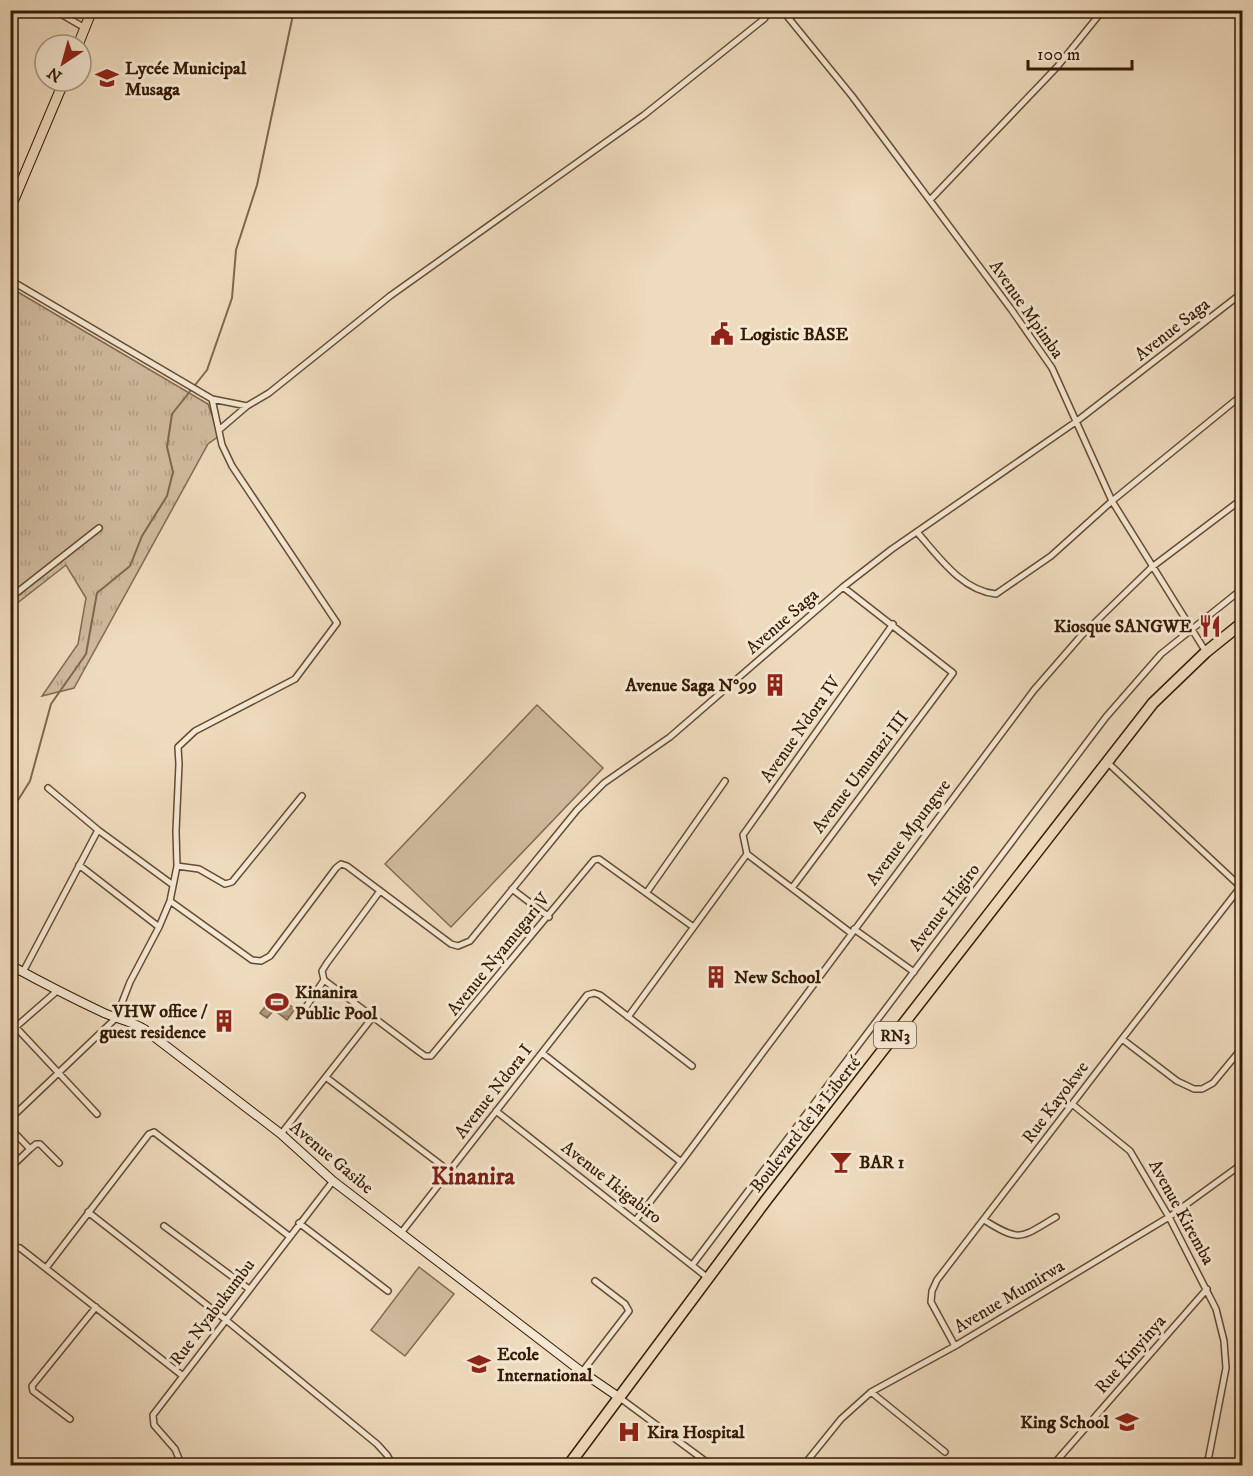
<svg xmlns="http://www.w3.org/2000/svg" width="1253" height="1476" font-family="'IM FELL DW Pica',serif">
	<defs>
		<pattern id="grass-tufts" width="24" height="20" patternUnits="userSpaceOnUse" patternTransform="scale(1.5)"><rect width="24" height="20" fill="#cfba9d"/><path d="M3 7l-1-3M5 7V3M7 7l1-3M15 17l-1-3M17 17v-4M19 17l1-3" fill="none" stroke="#b29f86"/></pattern>
		<pattern id="water-rules" width="6" height="5" patternUnits="userSpaceOnUse" patternTransform="scale(1.5)"><rect width="6" height="5" fill="#af997d"/><path d="M0 2.5h6" fill="none" stroke="#8f7c64"/></pattern>
	</defs>
	<rect width="100%" height="100%" fill="#eedabc"/>
	<filter id="stains"><feTurbulence type="fractalNoise" baseFrequency=".00333" numOctaves="4"/><feColorMatrix values="0 0 0 0 .2 0 0 0 0 .09 0 0 0 0 .02 0 0 0 .5 -.17"/></filter>
	<radialGradient id="worn" r=".72"><stop offset=".6" stop-color="#630" stop-opacity="0"/><stop offset="1" stop-color="#630" stop-opacity=".3"/></radialGradient>
	<path fill="url(#grass-tufts)" stroke="#826a50" stroke-width="1.5" d="M11 288 208 404 219 436 208 444 74 688 42 696 78 644 86 598 66 565 11 608Z"/>
	<path fill="#cfba9d" stroke="#826a50" stroke-width="1.5" d="M537 705 603 768 451 927 385 864Z
		M419 1267 454 1294 405 1356 371 1330Z"/>
	<path fill="url(#water-rules)" stroke="#7f674c" stroke-width="1.5" d="M275 994 295 1009 287 1020 274 1010 267 1018 260 1013Z"/>
	<g fill="none" stroke-linecap="round" stroke-linejoin="round">
		<path stroke="#7f674c" stroke-width="2" d="M10 813 30 781 51 704 86 654 97 593 130 566 142 536 167 496 173 472 167 447 172 414 207 370 232 298 236 250 257 185 294 10
			M10 1463 18 1466"/>
		<g stroke="#644b31" stroke-width="8">
			<path id="street" d="M54 10 85 28
				M782 10 852 96 1011 309 1052 368 1112 501 1206 652
				M930 200 1057 67 1103 10
				M10 280 212 399 222 445 232 466 337 623 295 679 195 731 178 747 179 764 176 831 177 866 170 901 159 927 130 982 116 1018 10 1119
				M212 399 247 406 269 393 390 296 644 115 764 19 770 10
				M219 430 247 406
				M917 532C938 556 962 591 996 594L1051 556 1112 501 1242 395
				M10 598 99 528
				M1107 762 1242 888
				M48 788 98 830 173 885
				M747 854 743 835 893 624
				M747 854 851 933
				M79 865 159 927
				M177 866 199 869 225 884 232 882 302 796
				M792 888 953 673 843 587
				M512 889 549 917
				M647 892 725 781
				M170 901 252 960 261 961 270 956 336 868 341 864 347 866 451 944 458 946 470 941 577 810 604 783 670 737 843 587 892 549 1077 421 1242 293
				M854 929 914 972
				M23 972 98 830
				M324 980 418 1051 425 1056H431L594 860 599 859 692 926
				M304 1010 324 980 322 971 327 963 380 891
				M628 1017 747 854
				M10 1021 97 1114
				M10 1032 57 991
				M1122 1039 1177 1081 1194 1089H1202L1213 1083 1242 1048
				M542 1053 681 1162
				M327 1078 449 1171
				M1072 1104 1130 1151 1169 1217 1216 1309 1224 1341 1226 1368 1207 1466
				M496 1111 708 1278
				M10 1128 30 1149 10 1168
				M281 1134 372 1018
				M30 1149 36 1144H40L59 1163
				M88 1212 226 1320 377 1444 387 1455 393 1466
				M636 1220 681 1162 1034 690 1081 636 1152 567 1242 499
				M984 1220C1021 1243 1020 1238 1056 1217
				M299 1223 388 1291
				M164 1226 249 1289
				M401 1233 587 995 594 993 600 995 692 1066
				M10 1251 14 1247 20 1248 183 1376
				M693 1264 1106 717 1161 654 1242 589
				M46 1268 149 1134 154 1132 289 1236
				M955 1346 931 1302 932 1291 937 1280 1122 1039 1242 885
				M582 1372 629 1311 625 1304 595 1281
				M871 1392 945 1452
				M620 1398 712 1466
				M70 1419 33 1391 32 1386 96 1307
				M182 1466 175 1449 154 1425 153 1415 333 1181
				M803 1466 841 1419 871 1392 955 1346 1169 1217 1242 1164
				M1052 1466 1207 1289"/>
		</g>
		<g stroke="#361b03" stroke-width="10">
			<path id="secondary" d="M10 965C41 982 72 998 104 1013 117 1019 131 1021 144 1029L281 1134 333 1181 582 1372 620 1398"/>
		</g>
		<g stroke="#361b03" stroke-width="11">
			<path id="primary" d="M78 45 92 10
				M10 209 64 81"/>
		</g>
		<g stroke="#361b03" stroke-width="13">
			<path id="highway" d="M568 1466 767 1199 1153 703 1206 652 1242 623"/>
		</g>
		<use href="#street" stroke="#f4e7d3" stroke-width="5"/>
		<use href="#secondary" stroke="#f4e7d3" stroke-width="8"/>
		<use href="#primary" stroke="#eedabc" stroke-width="9"/>
		<use href="#highway" stroke="#eedabc" stroke-width="10"/>
	</g>
	<defs>
		<g id="school-bare" transform="scale(1.8)"><path d="M0-5L7-2L0 1L-7-2ZM-4 1L0 2.5L4 1V4Q0 6-4 4Z" fill="#8f2418" stroke="#f4e7d3" stroke-width="2.5" paint-order="stroke"/></g>
		<g id="civic-bare" transform="scale(1.8)"><path d="M-.6-6.5H3V-4.5H.6V-3L4-1V1h2V6H-6V1h2V-1L-.6-3ZM-1.2 2.5V6h2.4V2.5Z" fill="#8f2418" stroke="#f4e7d3" stroke-width="2.5" paint-order="stroke"/></g>
		<g id="restaurant-bare" transform="scale(1.8)"><path d="M-5-6h1v4h1v-4h1v4h1v-4h1v5L-1.5 .5V6h-2V.5L-5-1ZM5-6V6H3V1.5H1.5Q1.5-4 5-6Z" fill="#8f2418" stroke="#f4e7d3" stroke-width="2.5" paint-order="stroke"/></g>
		<g id="building-bare" transform="scale(1.8)"><path d="M-4-6H4V6H1V3H-1V6H-4ZM-2.5-4.3h1.7v1.8h-1.7ZM.8-4.3h1.7v1.8H.8ZM-2.5-1h1.7V.8h-1.7ZM.8-1h1.7V.8H.8Z" fill="#8f2418" stroke="#f4e7d3" stroke-width="2.5" paint-order="stroke"/></g>
		<g id="stadium-bare" transform="scale(1.8)"><path d="M0-5a6.5 5 0 1 0 0 10a6.5 5 0 1 0 0-10ZM-3.5-1.8h7v3.6h-7Z" fill="#8f2418" stroke="#f4e7d3" stroke-width="2.5" paint-order="stroke"/></g>
		<g id="bar-bare" transform="scale(1.8)"><path d="M-6-5H6L.8 .8V4.5H3.5V6h-7V4.5H-.8V.8Z" fill="#8f2418" stroke="#f4e7d3" stroke-width="2.5" paint-order="stroke"/></g>
		<g id="hospital-bare" transform="scale(1.8)"><path d="M-5-5h3v3.5h4V-5h3V5h-3V1.5h-4V5h-3Z" fill="#8f2418" stroke="#f4e7d3" stroke-width="2.5" paint-order="stroke"/></g>
	</defs>
	<g fill-rule="evenodd">
		<use href="#school-bare" x="107" y="78"/>
		<use href="#civic-bare" x="722" y="334"/>
		<use href="#restaurant-bare" x="1210" y="626"/>
		<use href="#building-bare" x="775" y="685"/>
		<use href="#building-bare" x="716" y="977"/>
		<use href="#stadium-bare" x="277" y="1002"/>
		<use href="#building-bare" x="224" y="1021"/>
		<use href="#bar-bare" x="841" y="1162"/>
		<use href="#school-bare" x="479" y="1364"/>
		<use href="#school-bare" x="1127" y="1422"/>
		<use href="#hospital-bare" x="629" y="1432"/>
	</g>
	<g text-anchor="middle" stroke-width="6" stroke-linejoin="round" paint-order="stroke">
		<rect fill="#f4e7d3" stroke="#6f5841" stroke-width="1.5" x="874" y="1022" width="42" height="26" rx="4.5"/>
		<g font-size="16" font-weight="bold" fill="#361b03">
			<text x="895" y="1041">RN3</text>
		</g>
		<g font-size="18" font-weight="bold" fill="#361b03" stroke="#f4e7d3" text-anchor="start">
			<text x="125" y="74">Lycée Municipal<tspan x="125" dy="21">Musaga</tspan></text>
			<text x="740" y="340">Logistic BASE</text>
			<text x="1192" y="632" text-anchor="end">Kiosque SANGWE</text>
			<text x="757" y="691" text-anchor="end">Avenue Saga N°99</text>
			<text x="734" y="983">New School</text>
			<text x="295" y="998">Kinanira<tspan x="295" dy="21">Public Pool</tspan></text>
			<text x="206" y="1017" text-anchor="end">VHW office /<tspan x="206" dy="21">guest residence</tspan></text>
			<text x="859" y="1168">BAR 1</text>
			<text x="497" y="1360">Ecole<tspan x="497" dy="21">International</tspan></text>
			<text x="1109" y="1428" text-anchor="end">King School</text>
			<text x="647" y="1438">Kira Hospital</text>
		</g>
		<g font-size="18" fill="#361b03" stroke="#f4e7d3">
			<text transform="translate(1027 309) rotate(55)" y="6">Avenue Mpimba</text>
			<text transform="translate(1172 329) rotate(-38)" y="6">Avenue Saga</text>
			<text transform="translate(782 621) rotate(-41)" y="6">Avenue Saga</text>
			<text transform="translate(800 729) rotate(-55)" y="6">Avenue Ndora IV</text>
			<text transform="translate(860 772) rotate(-53)" y="6">Avenue Umunazi III</text>
			<text transform="translate(908 832) rotate(-53)" y="6">Avenue Mpungwe</text>
			<text transform="translate(944 907) rotate(-53)" y="6">Avenue Higiro</text>
			<text transform="translate(498 954) rotate(-51)" y="6">Avenue Nyamugari V</text>
			<text transform="translate(493 1091) rotate(-52)" y="6">Avenue Ndora I</text>
			<text transform="translate(1055 1102) rotate(-53)" y="6">Rue Kayokwe</text>
			<text transform="translate(805 1124) rotate(-52)" y="6">Boulevard de la Liberté</text>
			<text transform="translate(332 1157) rotate(40)" y="6">Avenue Gasibe</text>
			<text transform="translate(612 1182) rotate(38)" y="6">Avenue Ikigabiro</text>
			<text transform="translate(1182 1212) rotate(61)" y="6">Avenue Kiremba</text>
			<text transform="translate(1009 1296) rotate(-31)" y="6">Avenue Mumirwa</text>
			<text transform="translate(212 1312) rotate(-53)" y="6">Rue Nyabukumbu</text>
			<text transform="translate(1130 1354) rotate(-49)" y="6">Rue Kinyinya</text>
		</g>
		<g font-size="24" font-weight="bold" fill="#7a1f14" stroke="#f4e7d3">
			<text x="473" y="1184">Kinanira</text>
		</g>
	</g>
	<rect width="1253" height="1476" fill="none" stroke="#eedabc" stroke-width="36"/>
	<rect x="12" y="12" width="1229" height="1452" fill="none" stroke="#361b03" stroke-width="3"/>
	<rect x="18" y="18" width="1217" height="1440" fill="none" stroke="#361b03" stroke-width="1.5"/>
	<g transform="translate(63 63) rotate(216)"><circle r="28" fill="#f4e7d3" stroke="#a89580" stroke-width="1.5"/>
	<path d="M0-4.5L10 22L0 15L-10 22Z" fill="#8f2418"/>
	<text y="-9" font-size="16" font-weight="bold" text-anchor="middle" fill="#361b03">N</text>
	</g>
	<path d="M1028 60v9h104v-9" fill="none" stroke="#361b03" stroke-width="3"/>
	<text x="1037" y="60" font-size="18" fill="#361b03" stroke="#f4e7d3" stroke-width="4.5" paint-order="stroke">100 m</text>
	<rect width="100%" height="100%" filter="url(#stains)"/>
	<rect width="100%" height="100%" fill="url(#worn)"/>
</svg>
